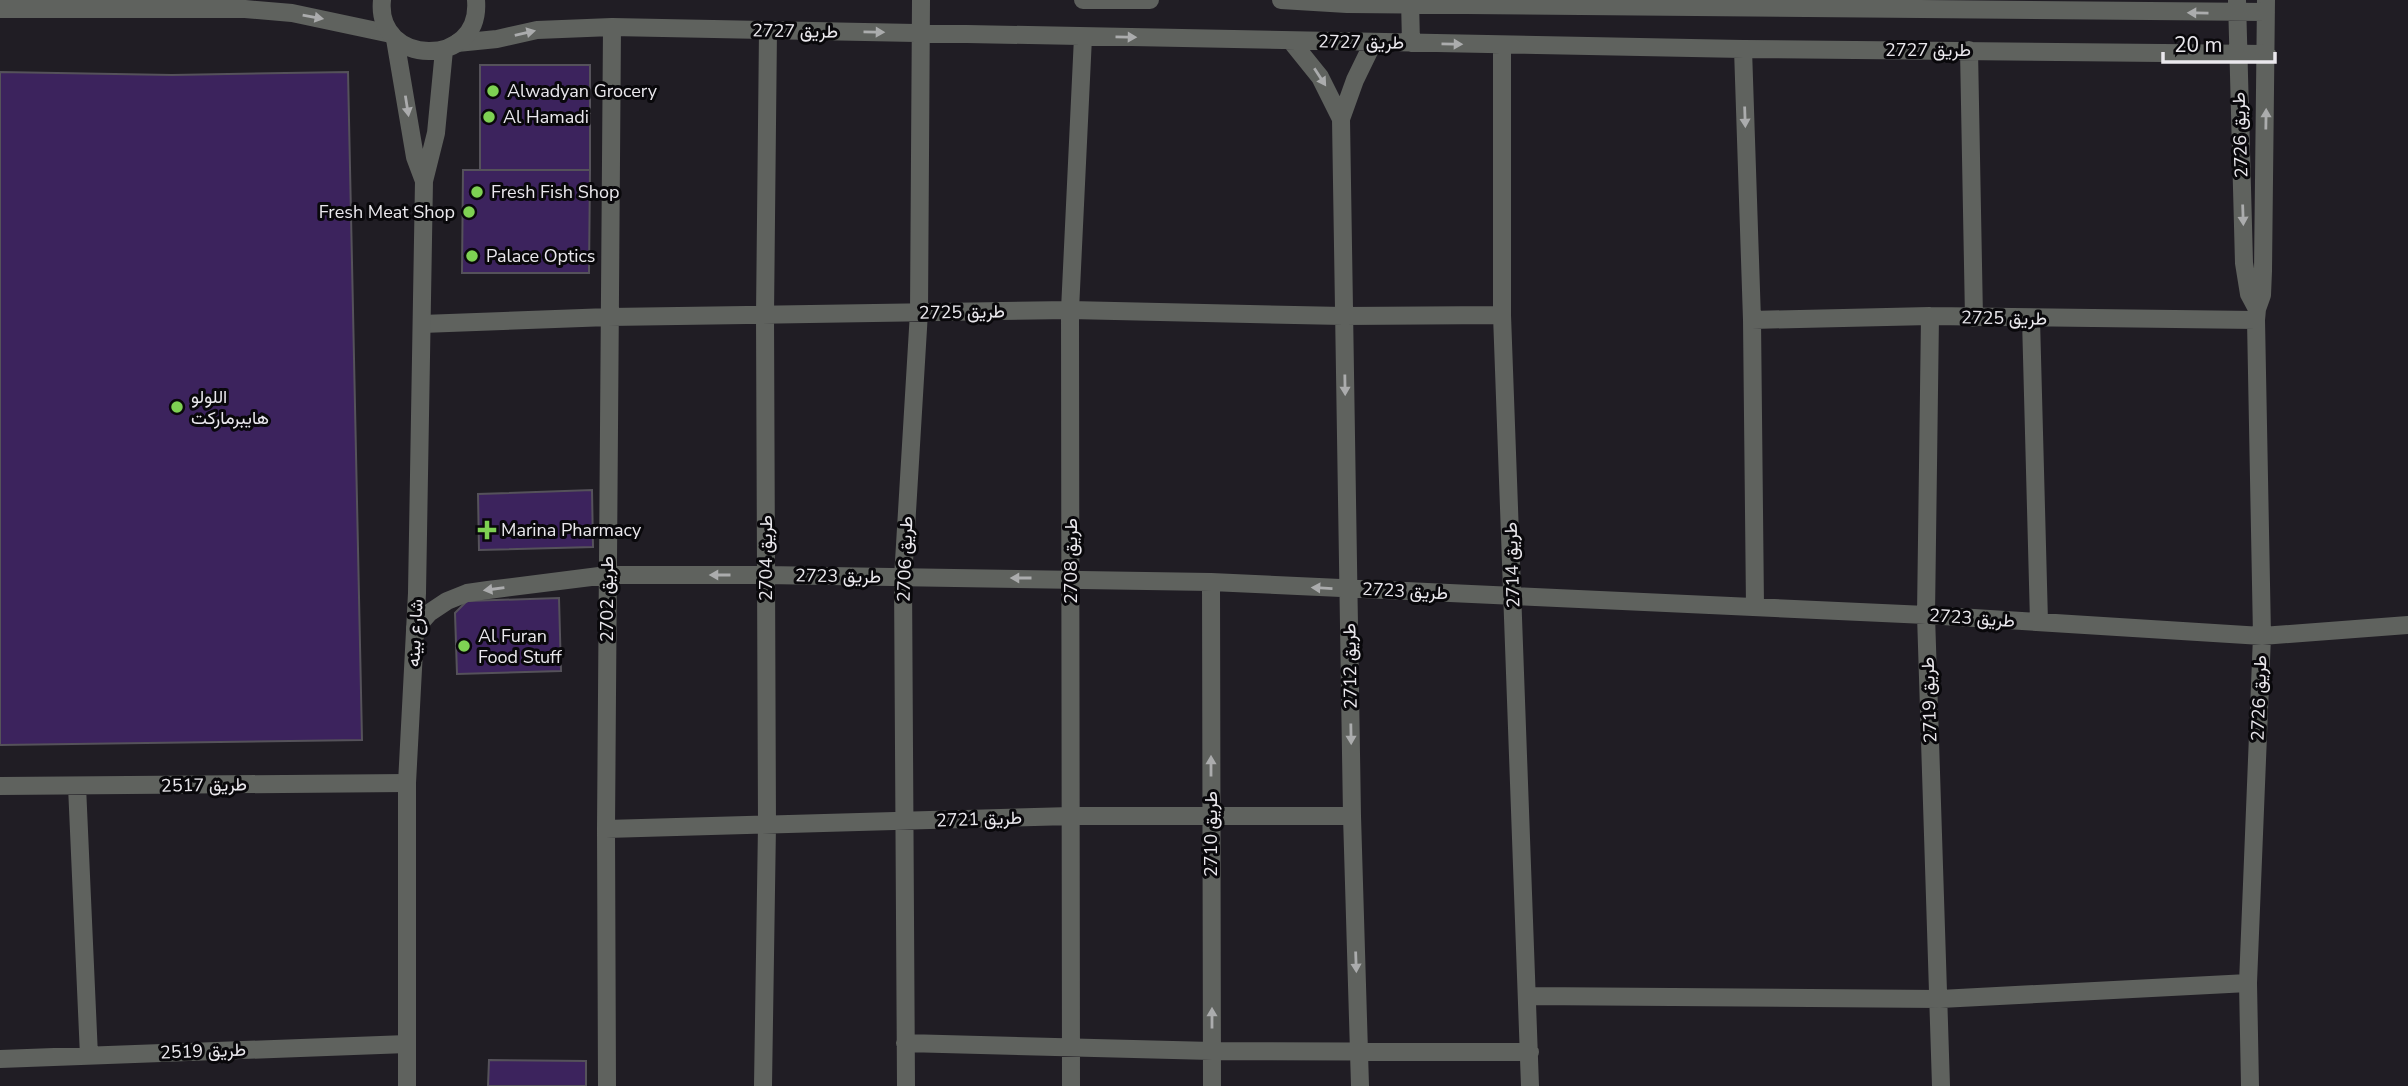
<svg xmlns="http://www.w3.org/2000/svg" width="2408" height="1086" font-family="'Nunito Sans',Vazirmatn,sans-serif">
	<rect width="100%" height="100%" fill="#201d24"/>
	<path fill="#3c235d" stroke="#55525a" stroke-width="2" d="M480 65H590V170H480Z
		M0 72 172 75 348 72 362 740 0 745Z
		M463 170H590L589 273H462Z
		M592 490 593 547 479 550 478 494Z
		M559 598 561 671 457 674 455 613 467 601Z
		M489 1060 586 1061V1086H488Z"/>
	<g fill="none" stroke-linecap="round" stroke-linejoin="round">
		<path stroke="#5f625e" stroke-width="18" d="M1083 0H1150
			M1281 0 1347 4 2266 12
			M1410 0 1411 43
			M2237 0 2244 263 2249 294 2257 309
			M0 9H245L292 13 391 34
			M1291 41 1320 77 1341 119
			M457 43 497 39 537 30 612 27 1743 49 2267 54
			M1502 45V315L1530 1086
			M1743 49 1752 320 1755 607
			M1969 50 1974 318
			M1930 316 1926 615 1941 1086
			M2031 319 2039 622
			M1752 320 1930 316 2256 320
			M422 324 609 317 1070 310 1343 316 1502 315
			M1211 582 1212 1086
			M415 629 429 613 447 601 467 593 488 590 607 575H765L1211 582 1926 615 2262 636 2408 625
			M0 786 407 783
			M77 786 89 1056
			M606 829 1071 816H1352
			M1528 996 1940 999 2248 983
			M905 1043 1212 1051 1530 1052
			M0 1059 407 1044
			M607 1086 606 829 612 27
			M763 1086 767 825 765 315 768 30
			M906 1086 903 578 919 312 921 0
			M1071 1086 1070 310 1083 37
			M1360 1086 1352 816 1341 119 1355 80 1373 43
			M2250 1086 2248 983 2262 636 2256 320 2257 309 2262 295 2263 271 2266 0"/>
		<path stroke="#5f625e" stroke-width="18" d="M382 0C375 67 482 69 476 0
			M395 39 415 157 424 181
			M407 1086V783L417 593 424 181 436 133 444 50"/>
	</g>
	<defs><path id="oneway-solid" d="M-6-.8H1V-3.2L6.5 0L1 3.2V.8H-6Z" transform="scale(1.75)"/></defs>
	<g fill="#abacad">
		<use href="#oneway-solid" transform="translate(2198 13) rotate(-179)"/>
		<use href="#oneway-solid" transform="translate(313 17) rotate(10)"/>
		<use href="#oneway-solid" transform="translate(874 32) rotate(1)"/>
		<use href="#oneway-solid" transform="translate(525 33) rotate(-13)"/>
		<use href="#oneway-solid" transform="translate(1126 37) rotate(1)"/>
		<use href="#oneway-solid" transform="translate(1452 44) rotate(1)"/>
		<use href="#oneway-solid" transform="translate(1320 77) rotate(57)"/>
		<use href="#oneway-solid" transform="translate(407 106) rotate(81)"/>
		<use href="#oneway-solid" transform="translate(1745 117) rotate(88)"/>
		<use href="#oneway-solid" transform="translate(2266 119) rotate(-89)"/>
		<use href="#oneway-solid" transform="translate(2243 215) rotate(88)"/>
		<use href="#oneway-solid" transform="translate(1345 385) rotate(89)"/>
		<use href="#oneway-solid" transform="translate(720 575) rotate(180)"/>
		<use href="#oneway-solid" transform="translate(1021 578) rotate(-180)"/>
		<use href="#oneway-solid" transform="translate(1322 588) rotate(-177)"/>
		<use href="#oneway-solid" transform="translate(494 589) rotate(172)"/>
		<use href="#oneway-solid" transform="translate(1351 734) rotate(89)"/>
		<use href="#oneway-solid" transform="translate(1211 766) rotate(-90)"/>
		<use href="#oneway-solid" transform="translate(1356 962) rotate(88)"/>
		<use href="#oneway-solid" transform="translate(1212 1018) rotate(-90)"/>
	</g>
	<g fill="#7ed153" stroke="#09080b" stroke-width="2.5">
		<circle cx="493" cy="91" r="7"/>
		<circle cx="489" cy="117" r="7"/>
		<circle cx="477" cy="192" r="7"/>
		<circle cx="469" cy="212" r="7"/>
		<circle cx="472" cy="256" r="7"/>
		<circle cx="177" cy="407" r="7"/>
		<path d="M483.5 519.5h7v7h7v7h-7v7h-7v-7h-7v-7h7z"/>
		<circle cx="464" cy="646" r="7"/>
	</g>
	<g text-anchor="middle" stroke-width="6" stroke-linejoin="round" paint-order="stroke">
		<g font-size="18" fill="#eae8ed" stroke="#09080b">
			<text transform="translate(795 31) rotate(1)" y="6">طريق 2727</text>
			<text transform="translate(1361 42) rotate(1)" y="6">طريق 2727</text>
			<text x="1928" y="56">طريق 2727</text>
			<text transform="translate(2240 135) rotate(-92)" y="6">طريق 2726</text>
			<text transform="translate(962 312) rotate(-1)" y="6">طريق 2725</text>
			<text transform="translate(2004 318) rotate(1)" y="6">طريق 2725</text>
			<text transform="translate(766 558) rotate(-90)" y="6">طريق 2704</text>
			<text transform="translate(905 559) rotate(-88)" y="6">طريق 2706</text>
			<text transform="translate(1071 561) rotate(-90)" y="6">طريق 2708</text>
			<text transform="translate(1512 565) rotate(-92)" y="6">طريق 2714</text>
			<text transform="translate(838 576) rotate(1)" y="6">طريق 2723</text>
			<text transform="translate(1405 591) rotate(3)" y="6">طريق 2723</text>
			<text transform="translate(607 599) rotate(-90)" y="6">طريق 2702</text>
			<text transform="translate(1972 618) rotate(4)" y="6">طريق 2723</text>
			<text transform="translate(415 633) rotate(-87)" y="6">شارع بينه</text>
			<text transform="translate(1350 666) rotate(-91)" y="6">طريق 2712</text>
			<text transform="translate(2259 698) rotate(-88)" y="6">طريق 2726</text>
			<text transform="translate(1929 700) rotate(-92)" y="6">طريق 2719</text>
			<text transform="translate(204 785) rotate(-1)" y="6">طريق 2517</text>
			<text transform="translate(979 819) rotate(-2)" y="6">طريق 2721</text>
			<text transform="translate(1211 834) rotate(-90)" y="6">طريق 2710</text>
			<text transform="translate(203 1051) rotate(-2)" y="6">طريق 2519</text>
		</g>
		<g font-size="18" fill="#eae8ed" stroke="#09080b" text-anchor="start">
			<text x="507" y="97">Alwadyan Grocery</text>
			<text x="503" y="123">Al Hamadi</text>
			<text x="491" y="198">Fresh Fish Shop</text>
			<text x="455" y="218" text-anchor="end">Fresh Meat Shop</text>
			<text x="486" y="262">Palace Optics</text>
			<text x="191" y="403">اللولو<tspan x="191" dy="21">هايبرماركت</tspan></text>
			<text x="501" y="536">Marina Pharmacy</text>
			<text x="478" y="642">Al Furan<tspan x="478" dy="21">Food Stuff</tspan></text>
		</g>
	</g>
	<path d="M2163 52v10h112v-10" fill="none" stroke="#eae8ed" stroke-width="3.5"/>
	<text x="2174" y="52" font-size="21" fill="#eae8ed" stroke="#09080b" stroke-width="5" paint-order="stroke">20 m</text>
</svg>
